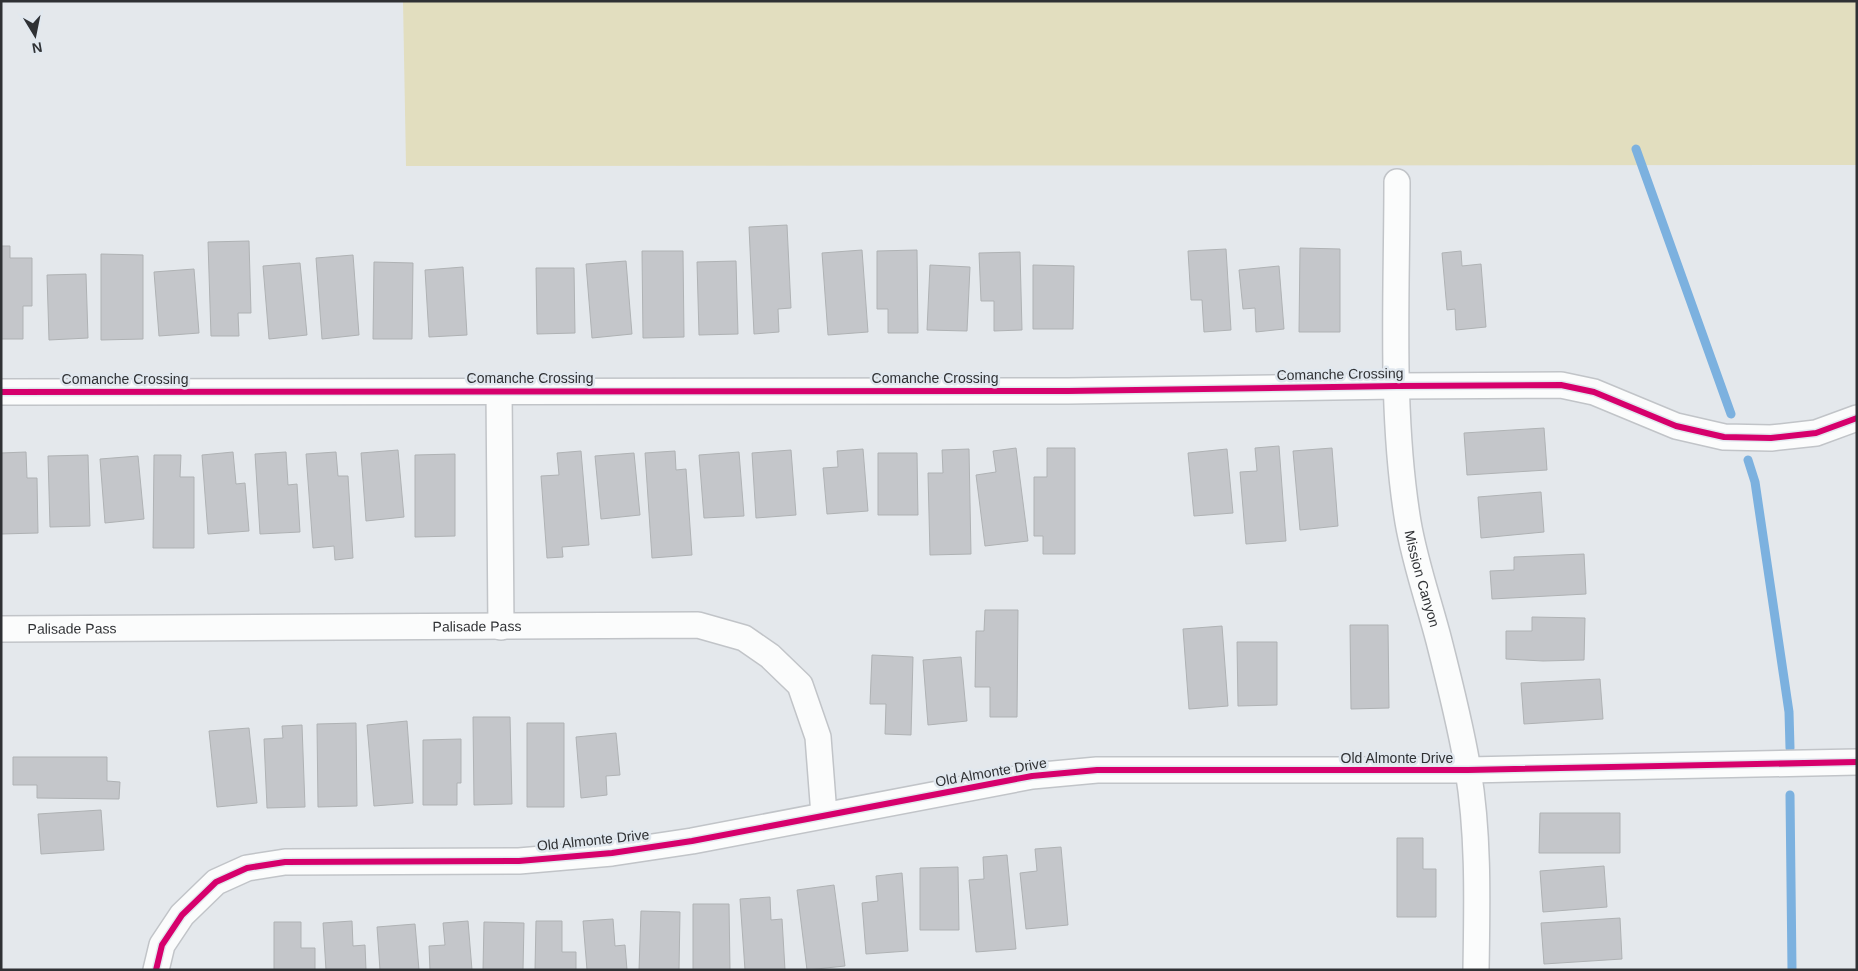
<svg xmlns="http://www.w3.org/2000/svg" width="1858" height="971" font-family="Arial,sans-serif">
	<rect width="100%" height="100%" fill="#e4e8ec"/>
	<path fill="#e2debf" d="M403 1H1857V165L406 166Z"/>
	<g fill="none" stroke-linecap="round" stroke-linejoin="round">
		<path stroke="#7cb1df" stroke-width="9" d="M1636 149 1731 414
			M1748 460 1755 482 1789 712 1790 748
			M1790 795 1792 970"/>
	</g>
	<path fill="#c4c6ca" stroke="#afb2b4" d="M787 225 791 308 778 309 779 332 754 334 749 227Z
		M249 241 251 313H238L239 336H211L208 242Z
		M1 246H10V258H32V306H23V339H1Z
		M1300 248 1340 249V332H1299Z
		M1226 249 1231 330 1204 332 1202 300H1191L1188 251Z
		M862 250 868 332 828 335 822 253Z
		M917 250 918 333H888V309H877V251Z
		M642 251H683L684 337 643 338Z
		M1461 251 1462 266 1481 264 1486 327 1456 330 1455 309 1447 310 1442 253Z
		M1020 252 1022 330 994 331V301H981L979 253Z
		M101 254 143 255V339L101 340Z
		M353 255 359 335 322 339 316 258Z
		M626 261 632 334 592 338 586 264Z
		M736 261 738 334 699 335 697 262Z
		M374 262 413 263 412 339H373Z
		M300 263 307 335 269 339 263 266Z
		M930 265 970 267 967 331 927 330Z
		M1033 265 1074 266 1073 329H1033Z
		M1279 266 1284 329 1256 332 1255 308 1243 309 1239 270Z
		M463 267 467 335 429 337 425 270Z
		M536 268H574L575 333 537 334Z
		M194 269 199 333 159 336 154 272Z
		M86 274 88 338 49 340 47 275Z
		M1544 428 1547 470 1467 475 1464 433Z
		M1279 446 1286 541 1246 544 1240 472 1257 471 1255 448Z
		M1016 448 1028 541 985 546 976 475 996 472 993 451Z
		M1047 448H1075V554H1043V536H1034V477H1047Z
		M1332 448 1338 526 1300 530 1293 451Z
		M863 449 868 511 827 514 823 468 838 467 837 451Z
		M969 449 971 554 930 555 928 473H943L942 450Z
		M1227 449 1233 513 1194 516 1188 453Z
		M398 450 404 517 366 521 361 453Z
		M791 450 796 515 756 518 752 453Z
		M581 451 589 545 562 547 563 557 547 558 541 476 559 475 557 453Z
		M675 451 676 470 686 469 692 555 652 558 645 453Z
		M26 452 27 478H37L38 533 1 534V453Z
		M233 452 236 484 245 483 249 531 208 534 202 455Z
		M286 452 288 485 297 484 300 532 260 534 255 454Z
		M336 452 338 476H348L353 558 335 560 334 546 313 548 306 454Z
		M739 452 744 516 704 518 699 455Z
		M634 453 640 515 601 519 595 456Z
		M878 453H917L918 515H878Z
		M455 454V536L415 537V455Z
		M88 455 90 526 50 527 48 456Z
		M154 455H181L180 477H194V548H153Z
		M138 456 144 519 105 523 100 459Z
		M1541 492 1544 532 1481 538 1478 497Z
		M1584 554 1586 594 1492 599 1490 571 1514 570V557Z
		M985 610H1018L1017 717H990V687H975L976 631H984Z
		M1532 617 1585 618 1584 660 1543 661 1506 659V631H1532Z
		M1350 625H1388L1389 708 1351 709Z
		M1222 626 1228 706 1189 709 1183 629Z
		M1237 642H1277V705L1238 706Z
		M872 655 913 657 911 735 885 734 886 704H870Z
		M961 657 967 721 928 725 923 660Z
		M1600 679 1603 719 1524 724 1521 683Z
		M473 717H510L512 804 474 805Z
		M407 721 413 803 374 806 367 725Z
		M356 723 357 806 318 807 317 724Z
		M527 723H564V807H527Z
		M302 725 305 807 267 808 264 739 283 738 282 726Z
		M249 728 257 803 217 807 209 731Z
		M616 733 620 775 606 776 607 795 581 798 576 737Z
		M461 739V783H457V805H423V740Z
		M13 757H107V781L120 782 119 799 37 798V785H13Z
		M101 810 104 850 41 854 38 814Z
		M1540 813H1620V853H1539Z
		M1397 838H1423V869H1436V917H1397Z
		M1061 847 1068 925 1026 929 1020 873 1037 871 1035 849Z
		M1007 855 1016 949 976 952 969 880 984 879 983 857Z
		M1604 866 1607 907 1543 912 1540 871Z
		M958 867 959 930H920V868Z
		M902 873 908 951 866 954 862 903 878 901 876 876Z
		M834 885 845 966 807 970 797 890Z
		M770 897 771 920 782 919 785 970H745L740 899Z
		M693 904H729L730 970H693Z
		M641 911 680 912 679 970H639Z
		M1620 918 1622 959 1544 964 1541 923Z
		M613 919 615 946 625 945 627 970H587L583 921Z
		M352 921 353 946 365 945 366 970H326L323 923Z
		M468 921 472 970H430L429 946 445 945 443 923Z
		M536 921H562V952H576V970H535Z
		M274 922H301V948H315V970H274Z
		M484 922 524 923 523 970H483Z
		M415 924 419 970H380L377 927Z"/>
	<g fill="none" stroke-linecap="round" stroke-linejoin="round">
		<g stroke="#c1c4c8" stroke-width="28">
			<g id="minor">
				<path id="s1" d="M1397 182C1397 293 1390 413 1408 522 1415 563 1429 602 1439 641 1450 684 1461 727 1468 770 1479 836 1477 904 1476 970"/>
				<path d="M499 391 501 627"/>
				<path d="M1 392 1068 391 1397 386 1561 385 1594 392 1676 426 1724 437 1771 438 1816 433 1857 418"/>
				<path id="s2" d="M1 629 698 625 744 638 770 656 800 685 818 737 824 815"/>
				<path d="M156 970 162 945 182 915 216 882 247 868 285 862 519 861 612 853 692 841 1032 776 1097 770H1468L1857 762"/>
			</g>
		</g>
		<use href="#minor" stroke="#fbfcfc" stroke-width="25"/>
		<g stroke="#e1e8ef" stroke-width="9">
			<path id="cycleway" d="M1 392 1068 391 1397 386 1561 385 1594 392 1676 426 1724 437 1771 438 1816 433 1857 418
				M156 970 162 945 182 915 216 882 247 868 285 862 519 861 612 853 692 841 1032 776 1097 770H1468L1857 762"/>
		</g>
		<use href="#cycleway" stroke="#d6006c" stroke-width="6"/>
	</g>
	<g text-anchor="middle" stroke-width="5" stroke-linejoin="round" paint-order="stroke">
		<g font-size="14" fill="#2f3134" stroke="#e1e8ef">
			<text transform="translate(1340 374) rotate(-1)" y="5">Comanche Crossing</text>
			<text x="530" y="383">Comanche Crossing</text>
			<text x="935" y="383">Comanche Crossing</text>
			<text x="125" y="384">Comanche Crossing</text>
			<text dy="5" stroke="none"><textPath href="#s1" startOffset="399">Mission Canyon</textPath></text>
			<text dy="5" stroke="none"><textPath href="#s2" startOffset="476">Palisade Pass</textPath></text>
			<text dy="5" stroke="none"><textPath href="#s2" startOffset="71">Palisade Pass</textPath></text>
			<text x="1397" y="763">Old Almonte Drive</text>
			<text transform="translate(991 772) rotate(-10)" y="5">Old Almonte Drive</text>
			<text transform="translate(593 840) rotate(-6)" y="5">Old Almonte Drive</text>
		</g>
	</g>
	<rect width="1858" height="971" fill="none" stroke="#2f3134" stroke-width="5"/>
	<g transform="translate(35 35) rotate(170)" stroke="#e1e8ef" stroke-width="4" paint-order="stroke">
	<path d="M0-4L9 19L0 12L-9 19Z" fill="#2f3134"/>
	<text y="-8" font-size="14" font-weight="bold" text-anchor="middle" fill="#2f3134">N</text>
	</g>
</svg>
